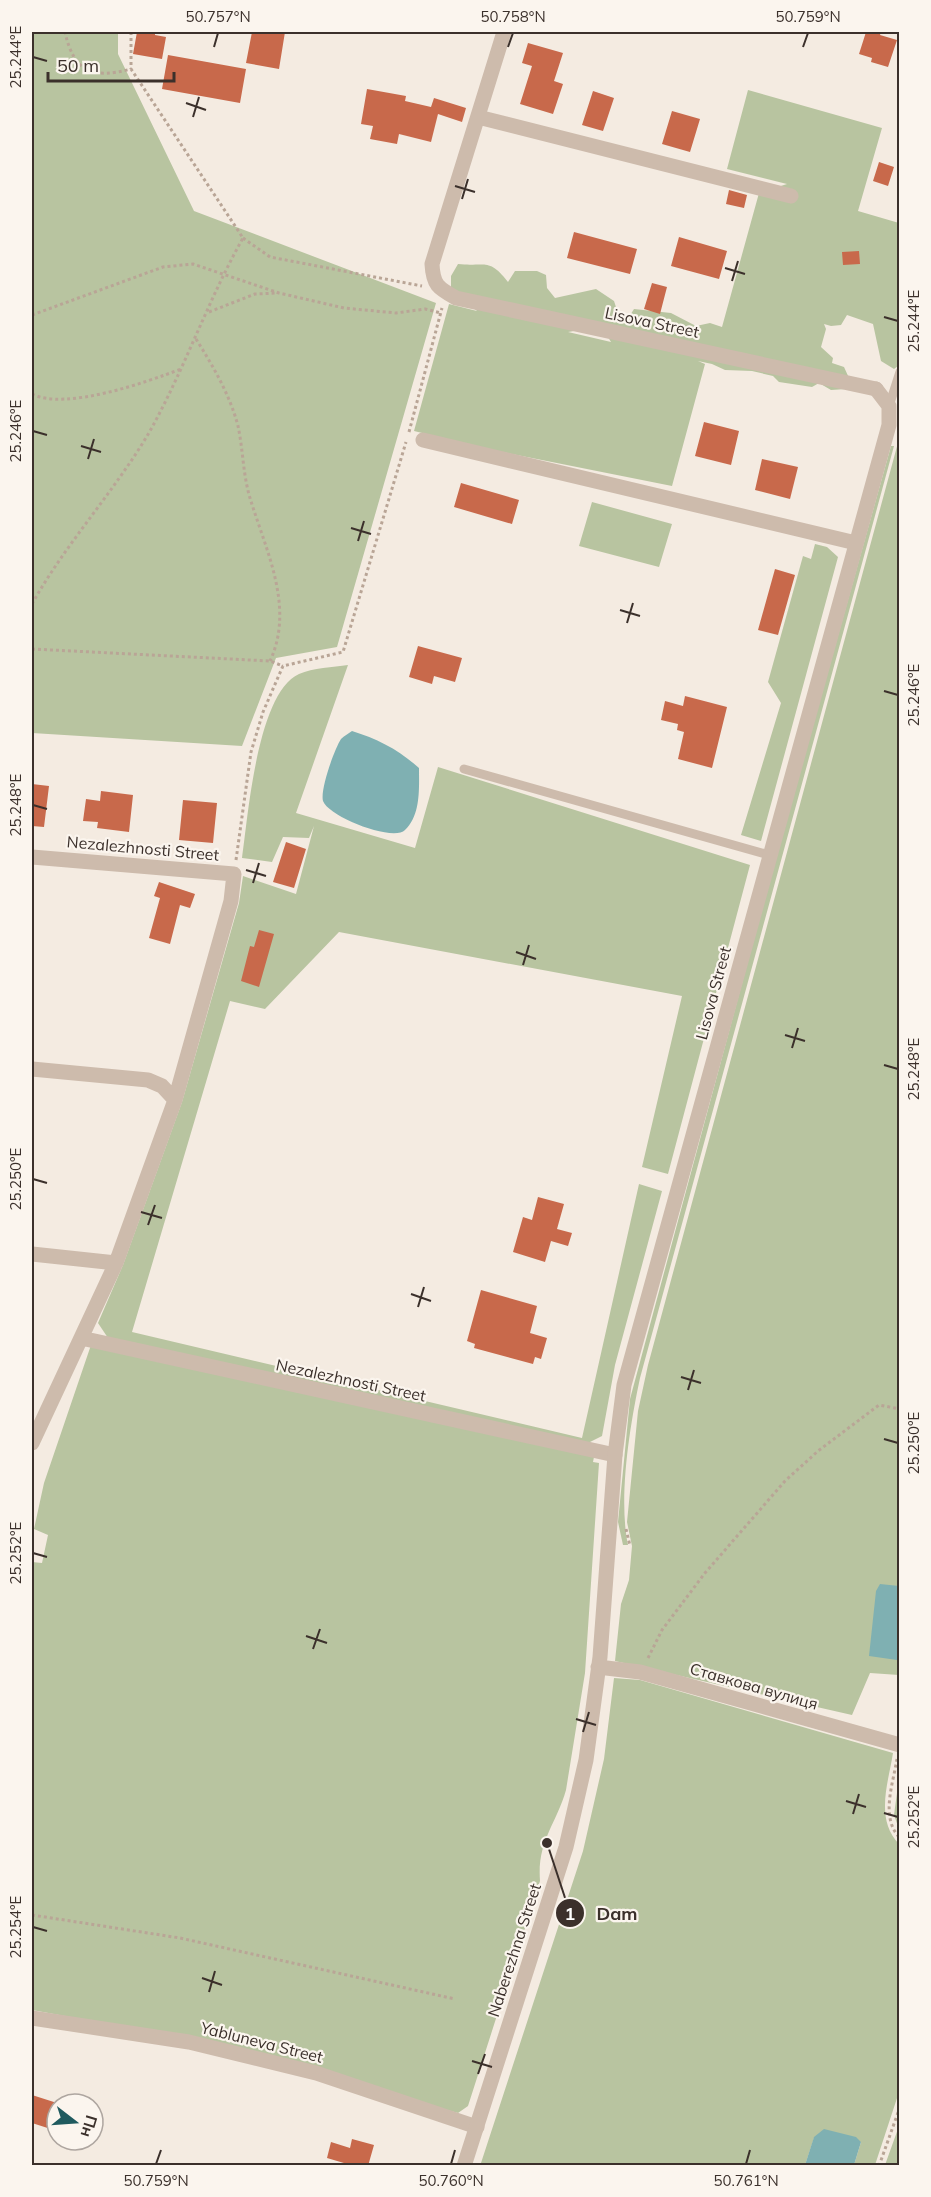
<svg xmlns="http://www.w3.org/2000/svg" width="931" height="2197" font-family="Mulish,sans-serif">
	<rect width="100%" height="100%" fill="#f4ebe1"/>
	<path fill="#b8c4a0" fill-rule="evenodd" d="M32 32H118V54L194 211 436 303 337 647 276 658 242 746 32 733Z
		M748 90 882 128 858 211 899 223 898 366 894 369 881 361 873 324 847 315 841 325 831 326 824 324 826 329 821 347 833 358 832 363 844 367 849 378 846 389 831 390 819 383 812 387 779 382 773 376 752 371 725 370 712 364 698 361 705 364 672 486 492 450 414 431 449 304 477 311 451 288V276L458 264C485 267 489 257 508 282L515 271H537L546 275 547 288 555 298 596 289 614 301 617 310 629 317 634 309 671 313 696 326 710 323 722 327 759 193 787 184 727 169ZM580 330 608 337 611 342 568 332Z
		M899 439V1675L870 1673 852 1715 615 1661 621 1604 629 1580 632 1546 627 1522 638 1411 648 1365Z
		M891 446H894L640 1378C630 1425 618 1498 628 1545H623L618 1522 630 1399 776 857Z
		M592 502 672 524 659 567 579 546Z
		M815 544 827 547 838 557 761 841 741 835 781 703 768 682 803 556 811 559Z
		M348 665 296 813 415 848 438 767 750 865 668 1174 642 1167 682 996 339 932 265 1009 230 1001 132 1332 582 1438 639 1184 662 1191 615 1365 602 1436 586 1444 108 1338 98 1323 123 1265 182 1102 239 903 243 876 296 894 314 826 309 838 283 837 272 862 242 858C248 817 257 693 299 674 313 668 333 667 348 665Z
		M91 1345 594 1457 593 1462 599 1463 585 1673 566 1790C556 1825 537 1841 540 1881L468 2106 458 2113 190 2039 32 2010V1562L42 1563 48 1535 34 1529 44 1483Z
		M614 1678 640 1680 893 1753C888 1784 875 1819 899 1844L900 2089 875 2165H854L861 2142 814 2138 805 2165 480 2166 583 1851 604 1759Z
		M899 1778 900 1829H899L894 1815Z
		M899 2126V2165H885Z"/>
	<path fill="#7fb0b2" d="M352 731C378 739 399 750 419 768 419 788 421 815 405 830 393 842 329 817 323 801 320 790 334 750 341 739 344 736 349 733 352 731Z
		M880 1584 899 1586 897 1660 869 1656 876 1591Z
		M824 2129 856 2137 861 2142 854 2165H805L814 2137Z"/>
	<path fill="#c8694b" d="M137 32H155V35L166 37 162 59 133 54Z
		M252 32H285L279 69 246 63Z
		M866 32H881L880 35 897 40 888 67 871 62 872 58 859 54Z
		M528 43 563 53 554 81 563 84 553 114 520 104 532 66 522 63Z
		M168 55 246 69 240 103 162 89Z
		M367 89 406 96 405 101 431 107 434 98 466 108 462 122 438 114 431 142 399 134 397 144 370 139 373 126 361 124Z
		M593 91 614 98 603 131 582 125Z
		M672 111 700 119 690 152 662 144Z
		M879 162 894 167 888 186 873 181Z
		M729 190 747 195 744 208 726 204Z
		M574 232 637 249 630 274 567 258Z
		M679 237 727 251 719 279 671 266Z
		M859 251 860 264 843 265 842 252Z
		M652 283 667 287 660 314 644 309Z
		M704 422 739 431 731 465 695 456Z
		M762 459 798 467 790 499 755 490Z
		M461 483 519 500 512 524 454 507Z
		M775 569 795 575 778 635 758 630Z
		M418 646 462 658 455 682 434 676 432 684 409 677Z
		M685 696 727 707 712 768 678 759 684 732 677 730 678 724 661 720 665 701 683 706Z
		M32 784 49 786 44 827 32 826Z
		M101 791 133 795 129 832 97 828 98 822 83 821 86 799 100 801Z
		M183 800 217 803 213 843 179 840Z
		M286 842 306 849 294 888 273 882Z
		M159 882 195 894 190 908 180 905 170 944 149 938 160 898 154 896Z
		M259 930 274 934 259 987 241 981 250 946 254 947Z
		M538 1197 564 1204 557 1229 572 1233 568 1246 551 1241 545 1262 513 1252 523 1217 532 1220Z
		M481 1290 537 1306 530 1333 547 1338 541 1359 535 1357 533 1364 474 1348 475 1344 467 1341Z
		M32 2095 57 2103V2131L32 2123Z
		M352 2139 374 2145 368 2166H354L327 2158 331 2142 350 2148Z"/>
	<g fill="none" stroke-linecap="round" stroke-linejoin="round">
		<path stroke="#b9a596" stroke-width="3" stroke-dasharray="3 3" stroke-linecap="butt" d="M131 32V69
			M243 238 270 257 422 286
			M209 312 255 294 277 293
			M32 315 163 267 193 264 279 293 344 308 396 313 425 309 441 313
			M196 339C213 366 230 395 238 426 243 449 243 475 250 498 266 551 295 607 270 661
			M32 394C65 411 147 382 181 369
			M409 432 442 308
			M32 604C66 543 115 491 150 431 185 368 208 300 243 238L131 69C93 79 74 73 65 32
			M32 649 270 661 283 666
			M236 860 251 752 263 712 283 666 343 652 406 442
			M626 1529 630 1546
			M648 1658 662 1630 705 1573 785 1481 818 1451 879 1405 900 1409
			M897 1759C893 1784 880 1818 900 1838
			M32 1915 180 1938 455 1999
			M879 2166 900 2107"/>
		<path stroke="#cdbbac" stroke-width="9" d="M889 406 900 372
			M464 769 769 855"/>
		<path stroke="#cdbbac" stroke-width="15" d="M504 32 432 264C433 285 438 288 456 298L876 389
			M478 117 791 196
			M423 440 856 543
			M32 857 234 874 231 901 175 1100 116 1263 81 1338
			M32 1069 148 1080 162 1086 175 1100
			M32 1254 116 1263
			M32 1443 81 1338 615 1455
			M32 2018 189 2042 316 2073 477 2127"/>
		<path stroke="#cdbbac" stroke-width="15" d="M598 1667 640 1672 900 1745
			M464 2166 566 1847 586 1760 600 1657 615 1455 624 1385 889 425V406L876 389"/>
	</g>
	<path fill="none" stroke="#3b302b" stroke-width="2" d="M214 47 218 33M508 47 513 33M803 47 808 33M33 57 47 61M186 103 206 110M193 117 199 97M455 186 475 192M462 199 468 179M725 268 745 274M732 281 738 261M884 317 898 321M33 431 47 435M81 446 101 452M88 459 94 439M351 528 371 534M358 541 364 521M620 610 640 616M627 623 633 603M884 691 898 695M33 805 47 809M246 870 266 876M253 883 259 863M516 952 536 959M523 965 529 945M785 1035 805 1041M792 1048 798 1028M884 1065 898 1069M33 1179 47 1183M141 1212 162 1218M148 1225 155 1205M411 1294 431 1301M418 1307 424 1287M681 1377 701 1383M688 1390 694 1370M884 1439 898 1443M33 1553 47 1557M306 1636 327 1643M313 1649 320 1629M576 1719 596 1725M583 1732 589 1712M846 1801 866 1807M884 1813 898 1817M853 1814 859 1794M33 1927 47 1931M202 1978 222 1985M209 1992 215 1971M472 2061 492 2067M478 2074 485 2054M156 2164 161 2150M451 2164 455 2150M746 2164 750 2150"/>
	<g text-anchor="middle" stroke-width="4.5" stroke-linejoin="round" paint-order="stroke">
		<g font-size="16" fill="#3b302b" stroke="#fbf5ee">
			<text transform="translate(652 322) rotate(12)" y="6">Lisova Street</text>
			<text transform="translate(143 848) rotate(5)" y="6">Nezalezhnosti Street</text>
			<text transform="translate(713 993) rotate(-75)" y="6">Lisova Street</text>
			<text transform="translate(351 1380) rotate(12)" y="6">Nezalezhnosti Street</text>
			<text transform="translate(754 1686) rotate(16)" y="6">Ставкова вулиця</text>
			<text transform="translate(514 1950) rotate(-72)" y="6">Naberezhna Street</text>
			<text transform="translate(262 2042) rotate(14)" y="6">Yabluneva Street</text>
		</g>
	</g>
	<path fill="none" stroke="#3b302b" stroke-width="2" d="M547 1843L570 1913"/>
	<g fill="#3b302b" stroke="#fbf5ee" stroke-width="2">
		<circle cx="547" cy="1843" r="6"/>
		<circle cx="570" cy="1913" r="15"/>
	</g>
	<g font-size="18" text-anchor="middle" font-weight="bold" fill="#fff">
		<text x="570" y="1920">1</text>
	</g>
	<g font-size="18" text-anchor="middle" font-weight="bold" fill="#3b302b" stroke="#fbf5ee" stroke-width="4.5" stroke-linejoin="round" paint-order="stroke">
		<text x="617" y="1920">Dam</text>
	</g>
	<rect width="931" height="2197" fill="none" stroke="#fbf5ee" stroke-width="66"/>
	<g transform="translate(75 2122) rotate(107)"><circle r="28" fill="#fbf5ee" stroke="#aea6a0" stroke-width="1.5"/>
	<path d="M0-4.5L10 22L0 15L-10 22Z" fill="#1f5a5e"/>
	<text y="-9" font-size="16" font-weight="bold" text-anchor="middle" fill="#3b302b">Пн</text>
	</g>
	<path d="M48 72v9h126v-9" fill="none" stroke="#3b302b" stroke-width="3"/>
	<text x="57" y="72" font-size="18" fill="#3b302b" stroke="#fbf5ee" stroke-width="4.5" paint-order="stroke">50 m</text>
	<rect x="33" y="33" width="865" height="2131" fill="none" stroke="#3b302b" stroke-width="2"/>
	<g font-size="15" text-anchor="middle" fill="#3b302b">
		<text x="218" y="22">50.757°N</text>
		<text x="513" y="22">50.758°N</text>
		<text x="808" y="22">50.759°N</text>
		<text transform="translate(16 57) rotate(-90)" y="5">25.244°E</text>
		<text transform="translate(914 321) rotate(-90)" y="5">25.244°E</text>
		<text transform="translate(16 431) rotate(-90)" y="5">25.246°E</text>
		<text transform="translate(914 695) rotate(-90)" y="5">25.246°E</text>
		<text transform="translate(16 805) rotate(-90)" y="5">25.248°E</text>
		<text transform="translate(914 1069) rotate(-90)" y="5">25.248°E</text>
		<text transform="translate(16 1179) rotate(-90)" y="5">25.250°E</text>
		<text transform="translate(914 1443) rotate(-90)" y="5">25.250°E</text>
		<text transform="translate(16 1553) rotate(-90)" y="5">25.252°E</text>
		<text transform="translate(914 1817) rotate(-90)" y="5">25.252°E</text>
		<text transform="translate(16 1927) rotate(-90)" y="5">25.254°E</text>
		<text x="156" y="2186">50.759°N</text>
		<text x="451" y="2186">50.760°N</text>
		<text x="746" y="2186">50.761°N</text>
	</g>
</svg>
